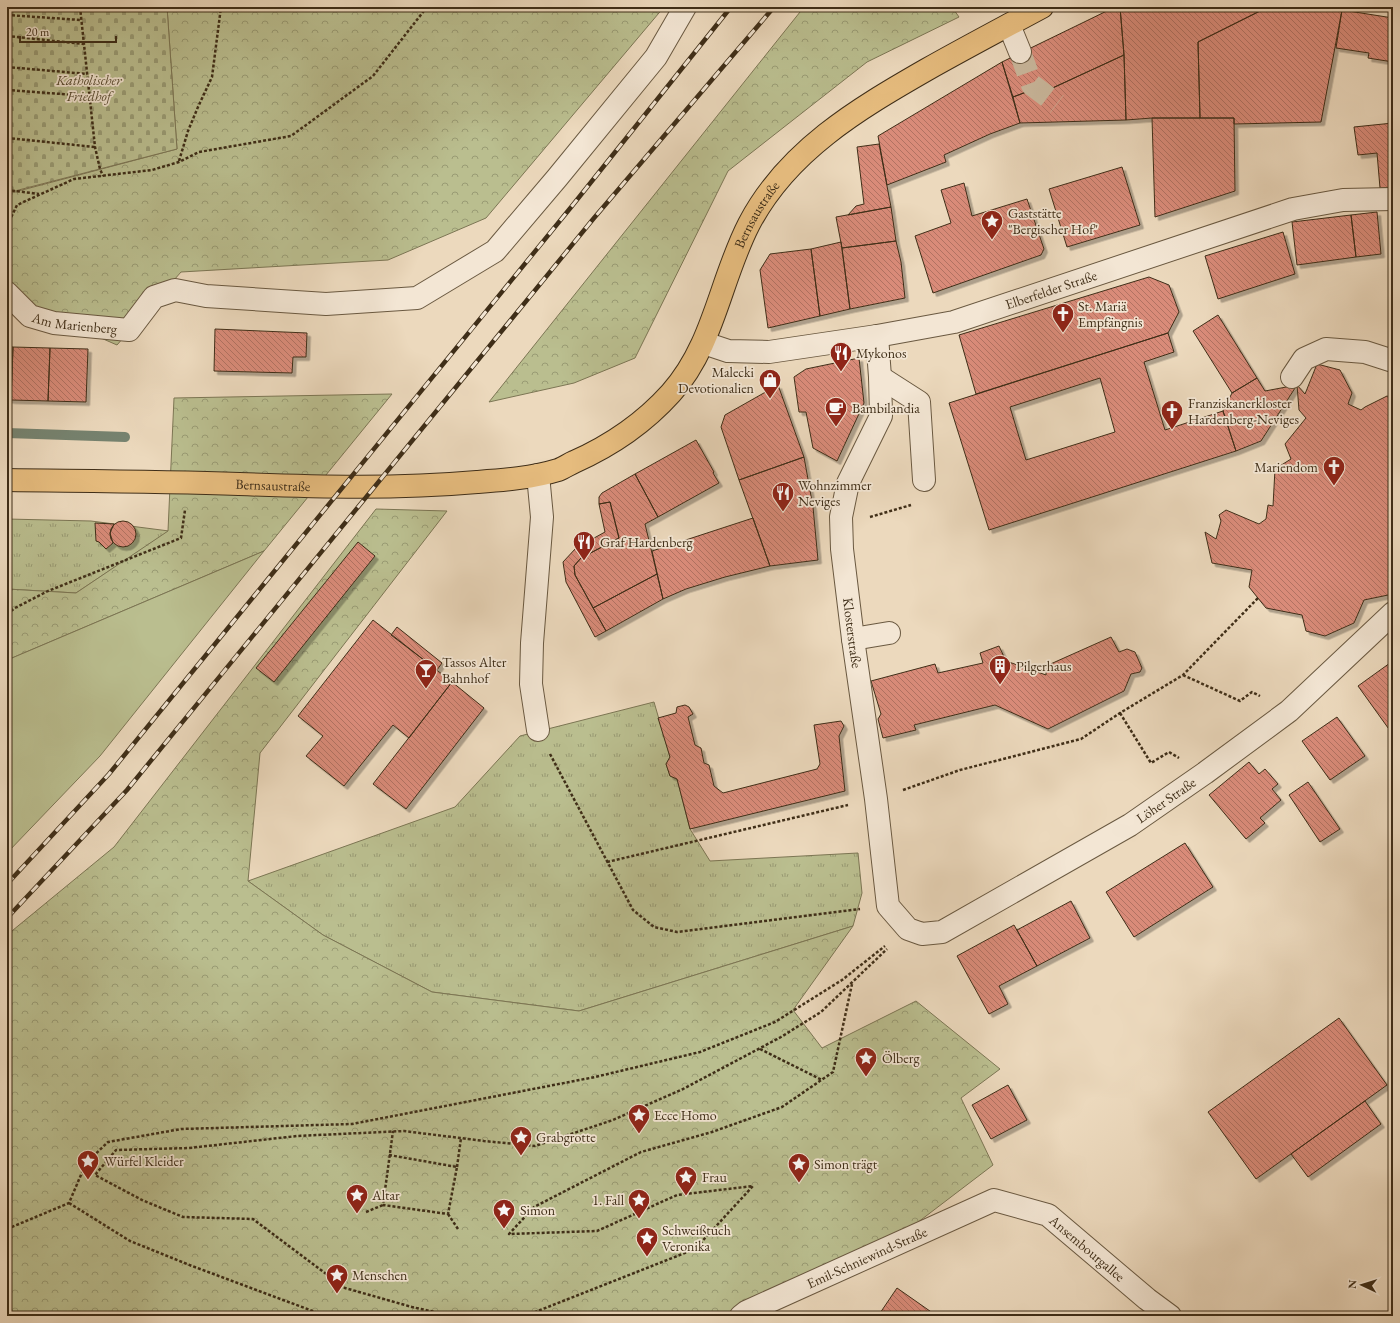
<svg xmlns="http://www.w3.org/2000/svg" width="1400" height="1323" font-family="'EB Garamond',serif">
	<defs>
		<pattern id="grass-tufts" width="24" height="20" patternUnits="userSpaceOnUse"><rect width="24" height="20" fill="#babe8f"/><path d="M3 7l-1-3M5 7V3M7 7l1-3M15 17l-1-3M17 17v-4M19 17l1-3" fill="none" stroke="#999b74"/></pattern>
		<pattern id="forest-crowns" width="20" height="18" patternUnits="userSpaceOnUse"><rect width="20" height="18" fill="#babe8f"/><path d="M2 6a3 3 0 1 1 6 0M12 15a3 3 0 1 1 6 0" fill="none" stroke="#999b74"/></pattern>
		<pattern id="cemetery-stones" width="16" height="16" patternUnits="userSpaceOnUse"><rect width="16" height="16" fill="#babe8f"/><path d="M2 7V4a2 2 0 0 1 4 0v3zM10 15v-3a2 2 0 0 1 4 0v3z" fill="#999b74"/></pattern>
		<pattern id="building-back-hatch" width="6" height="6" patternUnits="userSpaceOnUse"><rect width="6" height="6" fill="#d98b79"/><path d="M-1 5l2 2M0 0l6 6M5-1l2 2" fill="none" stroke="#b17262"/></pattern>
		<filter id="shadow"><feDropShadow dx="3.5" dy="3.5" stdDeviation="0" flood-color="#0004"/></filter>
	</defs>
	<rect width="100%" height="100%" fill="#ecd9bd"/>
	<filter id="stains"><feTurbulence type="fractalNoise" baseFrequency=".005" numOctaves="4"/><feColorMatrix values="0 0 0 0 .2 0 0 0 0 .09 0 0 0 0 .02 0 0 0 .5 -.17"/></filter>
	<radialGradient id="worn" r=".72"><stop offset=".6" stop-color="#630" stop-opacity="0"/><stop offset="1" stop-color="#630" stop-opacity=".3"/></radialGradient>
	<path fill="url(#grass-tufts)" stroke="#7c7654" d="M7 519 91 521 169 531 76 593 7 589Z
		M654 702 670 757 666 764 670 776 677 779 690 829 710 861 858 853 862 893 853 926 579 1011 432 992 323 935 248 881 455 807 520 736Z"/>
	<path fill="url(#forest-crowns)" stroke="#7c7654" d="M167 7H664L486 218 388 260 181 272 117 345 7 297V194L177 149Z
		M804 7H952L959 17 867 62 728 171 635 358 574 383 489 402Z
		M392 394 264 551 12 658 7 664V589L76 593 168 531 174 398Z
		M376 509 447 511 260 753 248 881 323 935 432 992 579 1011 853 926 793 1010 822 1048 916 1001 1000 1069 961 1098 993 1165 867 1261 762 1316H7V935L114 847Z"/>
	<path fill="url(#cemetery-stones)" stroke="#7c7654" d="M7 7H167L177 149 7 193Z"/>
	<path fill="#babe8f" stroke="#7c7654" d="M264 551 100 756 7 853V664L12 658Z"/>
	<g fill="none" stroke-linecap="round" stroke-linejoin="round">
		<path stroke="#768370" stroke-width="10" d="M7 433 125 437"/>
	</g>
	<path fill="url(#building-back-hatch)" stroke="#3f2e18" fill-rule="evenodd" filter="url(#shadow)" d="M1115 7H1120L1124 55 1033 97 1029 91 1013 97 1002 62Z
		M1120 7H1268L1198 42 1200 118H1152L1126 120 1124 55Z
		M1268 7H1327L1342 10 1321 122 1234 124V118H1200L1198 42Z
		M1342 10 1393 18V62L1368 58 1369 53 1336 48Z
		M1124 55 1126 120 1020 123 1013 97 1029 91 1033 97Z
		M1002 62 1020 123 990 134 944 155 946 162 887 185 878 136Z
		M1152 118H1234L1235 191 1155 217Z
		M1393 123V187L1380 188 1377 153 1358 155 1354 127Z
		M879 144 891 207 848 215 856 206 864 204 857 147Z
		M1122 167 1140 225 1067 247 1049 189Z
		M964 183 972 216 1027 199 1044 249 1041 255 933 293 915 236 951 223 941 190Z
		M891 207 896 241 842 248 836 217Z
		M1377 212 1381 254 1356 257 1351 215Z
		M1351 215 1356 257 1297 265 1292 222Z
		M1283 232 1295 274 1218 299 1205 256Z
		M896 241 901 262 905 298 850 309 842 248Z
		M841 242 850 309 820 316 811 249Z
		M811 249 820 316 768 328 760 270 770 254Z
		M1149 277 1169 285 1179 312 1168 333 976 394 959 335Z
		M1218 315 1257 378 1232 393 1193 331Z
		M215 329 307 333 306 357H293L292 373 214 371Z
		M1168 333 1174 352 1144 362 1165 430 1223 411 1236 451 989 530 949 403ZM1100 378 1115 432 1026 460 1010 407Z
		M7 346 13 347 11 400 7 399Z
		M13 347 50 348 48 401 11 400Z
		M50 348 88 349 86 402 48 401Z
		M859 358 864 403 837 461 813 448 806 412H799L794 377 806 369Z
		M1317 364 1340 370 1352 393 1348 404 1361 410 1365 407 1387 396 1393 398V594L1364 600 1354 623 1325 636 1306 631 1302 615 1266 608 1249 587 1252 570 1212 563 1205 532 1216 539 1221 521 1219 515 1226 510 1259 524 1266 519 1268 505 1273 506 1275 469 1291 459 1285 444 1306 418 1299 410 1297 385 1305 394Z
		M1257 378 1265 391 1297 385 1261 441 1236 451 1223 411 1232 393Z
		M778 385 804 457 739 480 721 427 725 415Z
		M696 440 714 472 713 473 719 483 658 517 635 474Z
		M804 457 813 507 818 560 770 566 739 480Z
		M635 474 658 517 645 524 657 574 593 608 575 575 574 566 581 558 619 538 610 502 599 504V497L602 493Z
		M610 502 619 538 581 558 574 566 575 575 606 631 595 637 566 582 563 562 576 548 605 532 599 504Z
		M753 518 770 566 725 577 686 589 663 599 652 551Z
		M110 534a13 13 0 1 1 26 0a13 13 0 1 1-26 0Z
		M95 523 114 524 110 533 113 543 106 549 99 542 96 541Z
		M358 542 375 556 274 682 256 668Z
		M657 574 663 599 606 631 593 608Z
		M373 620 452 682 409 738 393 725 344 786 306 756 323 736 298 716Z
		M397 627 442 663 437 670 391 635Z
		M1111 637 1119 652 1127 649 1135 652 1142 668 1140 672 1131 674 1124 691 1048 729 995 705 914 725 916 730 883 738 878 719 881 714 871 681 935 664 938 673 983 663 980 653 999 646 1006 661 1046 675V666Z
		M1390 663 1393 667V731L1391 732 1358 686Z
		M452 682 484 708 406 809 373 784Z
		M685 705 689 707 693 714 688 717 695 745 701 748 704 763 709 765 714 786 723 793 817 769 820 764 814 725 841 721 844 726 839 736 845 791 690 829 677 779 670 776 666 764 670 757 658 718 676 713 677 707Z
		M1337 717 1365 756 1330 780 1302 741Z
		M1249 762 1259 774 1265 769 1278 784 1272 789 1281 800 1260 818 1265 823 1246 839 1209 795Z
		M1308 782 1340 829 1320 842 1289 795Z
		M1185 843 1213 887 1134 937 1106 892Z
		M1071 901 1090 938 1037 966 1017 930Z
		M1014 925 1037 966 999 986 1008 1004 989 1014 957 956Z
		M1339 1018 1387 1085 1256 1179 1208 1112Z
		M1008 1085 1027 1120 991 1139 972 1105Z
		M1365 1101 1381 1124 1308 1177 1291 1154Z
		M897 1288 937 1316H878Z"/>
	<g fill="none" stroke-linecap="round" stroke-linejoin="round">
		<path stroke="#c9b79c" stroke-width="22" stroke-dasharray="22 11" stroke-linecap="butt" d="M1020 52 1032 85 1057 104"/>
		<g stroke="#6a5941" stroke-width="24">
			<g id="minor">
				<path d="M1009 25 1020 52"/>
				<path id="s1" d="M7 293 30 316 54 323 129 330 154 297 175 290 206 296 326 304 417 298 495 251 557 178 656 57 685 7"/>
				<path id="s2" d="M877 336 880 377 881 416 848 483 841 517 842 549 853 639 876 799 888 906 908 929 922 934 942 932 1130 825 1205 773 1289 711 1393 613"/>
				<path id="s3" d="M704 343 728 351 769 352 877 336 954 322 1293 209 1343 200 1393 199"/>
				<path d="M880 377 919 402 924 480"/>
				<path d="M1292 377 1304 359 1326 349 1365 352 1393 361"/>
				<path d="M853 639 889 633"/>
				<path d="M538 730 531 684 532 643 542 517 538 475"/>
				<path id="s4" d="M741 1316 746 1312 994 1200 1048 1215 1147 1299 1170 1316"/>
			</g>
		</g>
		<g stroke="#3f2e18" stroke-width="24">
			<g id="major">
				<path id="s5" d="M7 480C84 481 162 481 239 484 318 487 398 489 477 482 504 480 532 478 558 470 564 468 569 464 574 462 610 446 644 423 671 393 714 345 720 280 749 224 787 151 858 109 926 70 965 48 1003 28 1042 7"/>
			</g>
		</g>
		<path stroke="#3f2e18" stroke-width="2.5" stroke-dasharray="3 2" stroke-linecap="butt" d="M80 7 95 147 100 169 103 176
			M7 15 81 20
			M7 36 84 44
			M7 67 87 74
			M7 90 89 96
			M7 138 95 147
			M179 161 188 131 198 107 212 77 221 7
			M7 190 39 194
			M7 226 17 205 74 179 152 170 179 162 199 152 291 136 373 76 427 7
			M870 517 911 505
			M7 614 15 608 48 591 181 538 185 510
			M1183 675 1240 701 1252 692 1260 696
			M1120 713 1151 763 1169 752 1179 758
			M550 754 633 910 654 927 677 932 860 909
			M903 790 960 770 1081 739 1120 713 1183 675 1258 598
			M607 862 848 805
			M760 1049 822 1080
			M389 1155 457 1167 448 1214 383 1205 393 1131
			M457 1167 461 1138
			M69 1203 130 1241 192 1266 326 1316
			M366 1212 383 1205
			M448 1214 458 1229
			M7 1229 69 1203 86 1163 108 1142 181 1129 352 1124 595 1077 700 1052 775 1022 842 980 885 946
			M453 1316 412 1307 345 1288 253 1219 183 1217 142 1200 95 1175 116 1150 189 1148 297 1136 404 1131 484 1141 535 1146 613 1120 683 1089 781 1037 821 1012 887 949
			M525 1316 695 1249 753 1186 677 1195 597 1231 509 1234 534 1207 641 1152 712 1132 782 1107 833 1072 852 984"/>
		<use href="#minor" stroke="#f3e6d4" stroke-width="22"/>
		<use href="#major" stroke="#e6bc7e" stroke-width="22"/>
		<g stroke="#3f2e18" stroke-width="4.5">
			<path id="rail" d="M7 884 109 774 572 206 731 7
				M7 918 127 790 594 218 774 7"/>
		</g>
		<use href="#rail" stroke="#f3e6d4" stroke-width="3" stroke-dasharray="9" stroke-linecap="butt"/>
	</g>
	<defs>
		<g id="sight-pin" transform="scale(1.15)"><path d="M0 17L-7.5 6A9.5 9.5 0 1 1 7.5 6Z" fill="#8f2418" stroke="#f3e6d4"/><path d="M0-6L1.8-2.2L6-1.7L2.9 1.2L3.7 5.4L0 3.3L-3.7 5.4L-2.9 1.2L-6-1.7L-1.8-2.2Z" fill="#fff"/></g>
		<g id="church-pin" transform="scale(1.15)"><path d="M0 17L-7.5 6A9.5 9.5 0 1 1 7.5 6Z" fill="#8f2418" stroke="#f3e6d4"/><path d="M-1.2-6h2.4v3.5h3.3v2.4h-3.3V6h-2.4V-.1h-3.3v-2.4h3.3Z" fill="#fff"/></g>
		<g id="restaurant-pin" transform="scale(1.15)"><path d="M0 17L-7.5 6A9.5 9.5 0 1 1 7.5 6Z" fill="#8f2418" stroke="#f3e6d4"/><path d="M-5-6h1v4h1v-4h1v4h1v-4h1v5L-1.5 .5V6h-2V.5L-5-1ZM5-6V6H3V1.5H1.5Q1.5-4 5-6Z" fill="#fff"/></g>
		<g id="shop-pin" transform="scale(1.15)"><path d="M0 17L-7.5 6A9.5 9.5 0 1 1 7.5 6Z" fill="#8f2418" stroke="#f3e6d4"/><path d="M-5-2.5h2.3a2.7 3.5 0 0 1 5.4 0H5L5.5 6h-11ZM-1.5-2.5h3a1.5 2.3 0 0 0-3 0Z" fill="#fff"/></g>
		<g id="cafe-pin" transform="scale(1.15)"><path d="M0 17L-7.5 6A9.5 9.5 0 1 1 7.5 6Z" fill="#8f2418" stroke="#f3e6d4"/><path d="M-5.5-4.5H6V0H3Q3 3.5 0 3.5H-2.5Q-5.5 3.5-5.5 0ZM3-3.2v2h1.7v-2ZM-6 4.5H4V6H-6Z" fill="#fff"/></g>
		<g id="building-pin" transform="scale(1.15)"><path d="M0 17L-7.5 6A9.5 9.5 0 1 1 7.5 6Z" fill="#8f2418" stroke="#f3e6d4"/><path d="M-4-6H4V6H1V3H-1V6H-4ZM-2.5-4.3h1.7v1.8h-1.7ZM.8-4.3h1.7v1.8H.8ZM-2.5-1h1.7V.8h-1.7ZM.8-1h1.7V.8H.8Z" fill="#fff"/></g>
		<g id="bar-pin" transform="scale(1.15)"><path d="M0 17L-7.5 6A9.5 9.5 0 1 1 7.5 6Z" fill="#8f2418" stroke="#f3e6d4"/><path d="M-6-5H6L.8 .8V4.5H3.5V6h-7V4.5H-.8V.8Z" fill="#fff"/></g>
	</defs>
	<g fill-rule="evenodd">
		<use href="#sight-pin" x="992" y="221"/>
		<use href="#church-pin" x="1063" y="314"/>
		<use href="#restaurant-pin" x="841" y="353"/>
		<use href="#shop-pin" x="770" y="380"/>
		<use href="#cafe-pin" x="836" y="408"/>
		<use href="#church-pin" x="1172" y="411"/>
		<use href="#church-pin" x="1334" y="467"/>
		<use href="#restaurant-pin" x="783" y="493"/>
		<use href="#restaurant-pin" x="584" y="542"/>
		<use href="#building-pin" x="1000" y="666"/>
		<use href="#bar-pin" x="426" y="670"/>
		<use href="#sight-pin" x="866" y="1058"/>
		<use href="#sight-pin" x="639" y="1115"/>
		<use href="#sight-pin" x="521" y="1137"/>
		<use href="#sight-pin" x="88" y="1161"/>
		<use href="#sight-pin" x="799" y="1164"/>
		<use href="#sight-pin" x="686" y="1177"/>
		<use href="#sight-pin" x="357" y="1195"/>
		<use href="#sight-pin" x="639" y="1200"/>
		<use href="#sight-pin" x="504" y="1210"/>
		<use href="#sight-pin" x="647" y="1238"/>
		<use href="#sight-pin" x="337" y="1275"/>
	</g>
	<g text-anchor="middle" stroke-width="3.5" stroke-linejoin="round" paint-order="stroke">
		<g font-size="14" font-style="italic" fill="#584b30" stroke="#f3e6d4">
			<text x="89" y="85">Katholischer<tspan x="89" dy="16">Friedhof</tspan></text>
		</g>
		<g font-size="14" fill="#3f2e18" stroke="#f3e6d4" text-anchor="start">
			<text x="1008" y="218">Gaststätte<tspan x="1008" dy="16">"Bergischer Hof"</tspan></text>
			<text x="1078" y="311">St. Mariä<tspan x="1078" dy="16">Empfängnis</tspan></text>
			<text x="856" y="358">Mykonos</text>
			<text x="754" y="377" text-anchor="end">Malecki<tspan x="754" dy="16">Devotionalien</tspan></text>
			<text x="1188" y="408">Franziskanerkloster<tspan x="1188" dy="16">Hardenberg-Neviges</tspan></text>
			<text x="852" y="413">Bambilandia</text>
			<text x="1318" y="472" text-anchor="end">Mariendom</text>
			<text x="798" y="490">Wohnzimmer<tspan x="798" dy="16">Neviges</tspan></text>
			<text x="600" y="547">Graf Hardenberg</text>
			<text x="442" y="667">Tassos Alter<tspan x="442" dy="16">Bahnhof</tspan></text>
			<text x="1016" y="671">Pilgerhaus</text>
			<text x="882" y="1063">Ölberg</text>
			<text x="654" y="1120">Ecce Homo</text>
			<text x="536" y="1142">Grabgrotte</text>
			<text x="104" y="1166">Würfel Kleider</text>
			<text x="814" y="1169">Simon trägt</text>
			<text x="702" y="1182">Frau</text>
			<text x="372" y="1200">Altar</text>
			<text x="624" y="1205" text-anchor="end">1. Fall</text>
			<text x="520" y="1215">Simon</text>
			<text x="662" y="1235">Schweißtuch<tspan x="662" dy="16">Veronika</tspan></text>
			<text x="352" y="1280">Menschen</text>
		</g>
		<g font-size="14" fill="#3f2e18" stroke="#f3e6d4">
			<text dy="5" stroke="none"><textPath href="#s5" startOffset="889">Bernsaustraße</textPath></text>
			<text dy="5" stroke="none"><textPath href="#s3" startOffset="356">Elberfelder Straße</textPath></text>
			<text dy="5" stroke="none"><textPath href="#s1" startOffset="78">Am Marienberg</textPath></text>
			<text dy="5" stroke="none"><textPath href="#s5" startOffset="266">Bernsaustraße</textPath></text>
			<text dy="5" stroke="none"><textPath href="#s2" startOffset="306">Klosterstraße</textPath></text>
			<text dy="5" stroke="none"><textPath href="#s2" startOffset="907">Löher Straße</textPath></text>
			<text dy="5" stroke="none"><textPath href="#s4" startOffset="386">Ansembourgallee</textPath></text>
			<text dy="5" stroke="none"><textPath href="#s4" startOffset="139">Emil-Schniewind-Straße</textPath></text>
		</g>
	</g>
	<rect width="1400" height="1323" fill="none" stroke="#ecd9bd" stroke-width="24"/>
	<rect x="8" y="8" width="1384" height="1307" fill="none" stroke="#3f2e18" stroke-width="2"/>
	<rect x="12" y="12" width="1376" height="1299" fill="none" stroke="#3f2e18"/>
	<g transform="translate(1362 1285) rotate(274)" stroke="#f3e6d4" stroke-width="3" paint-order="stroke">
	<path d="M0-3L7 15L0 10L-7 15Z" fill="#3f2e18"/>
	<text y="-6" font-size="11" font-weight="bold" text-anchor="middle" fill="#3f2e18">N</text>
	</g>
	<path d="M20 36v6h96v-6" fill="none" stroke="#3f2e18" stroke-width="2"/>
	<text x="26" y="36" font-size="12" fill="#3f2e18" stroke="#f3e6d4" stroke-width="3" paint-order="stroke">20 m</text>
	<rect width="100%" height="100%" filter="url(#stains)"/>
	<rect width="100%" height="100%" fill="url(#worn)"/>
</svg>
